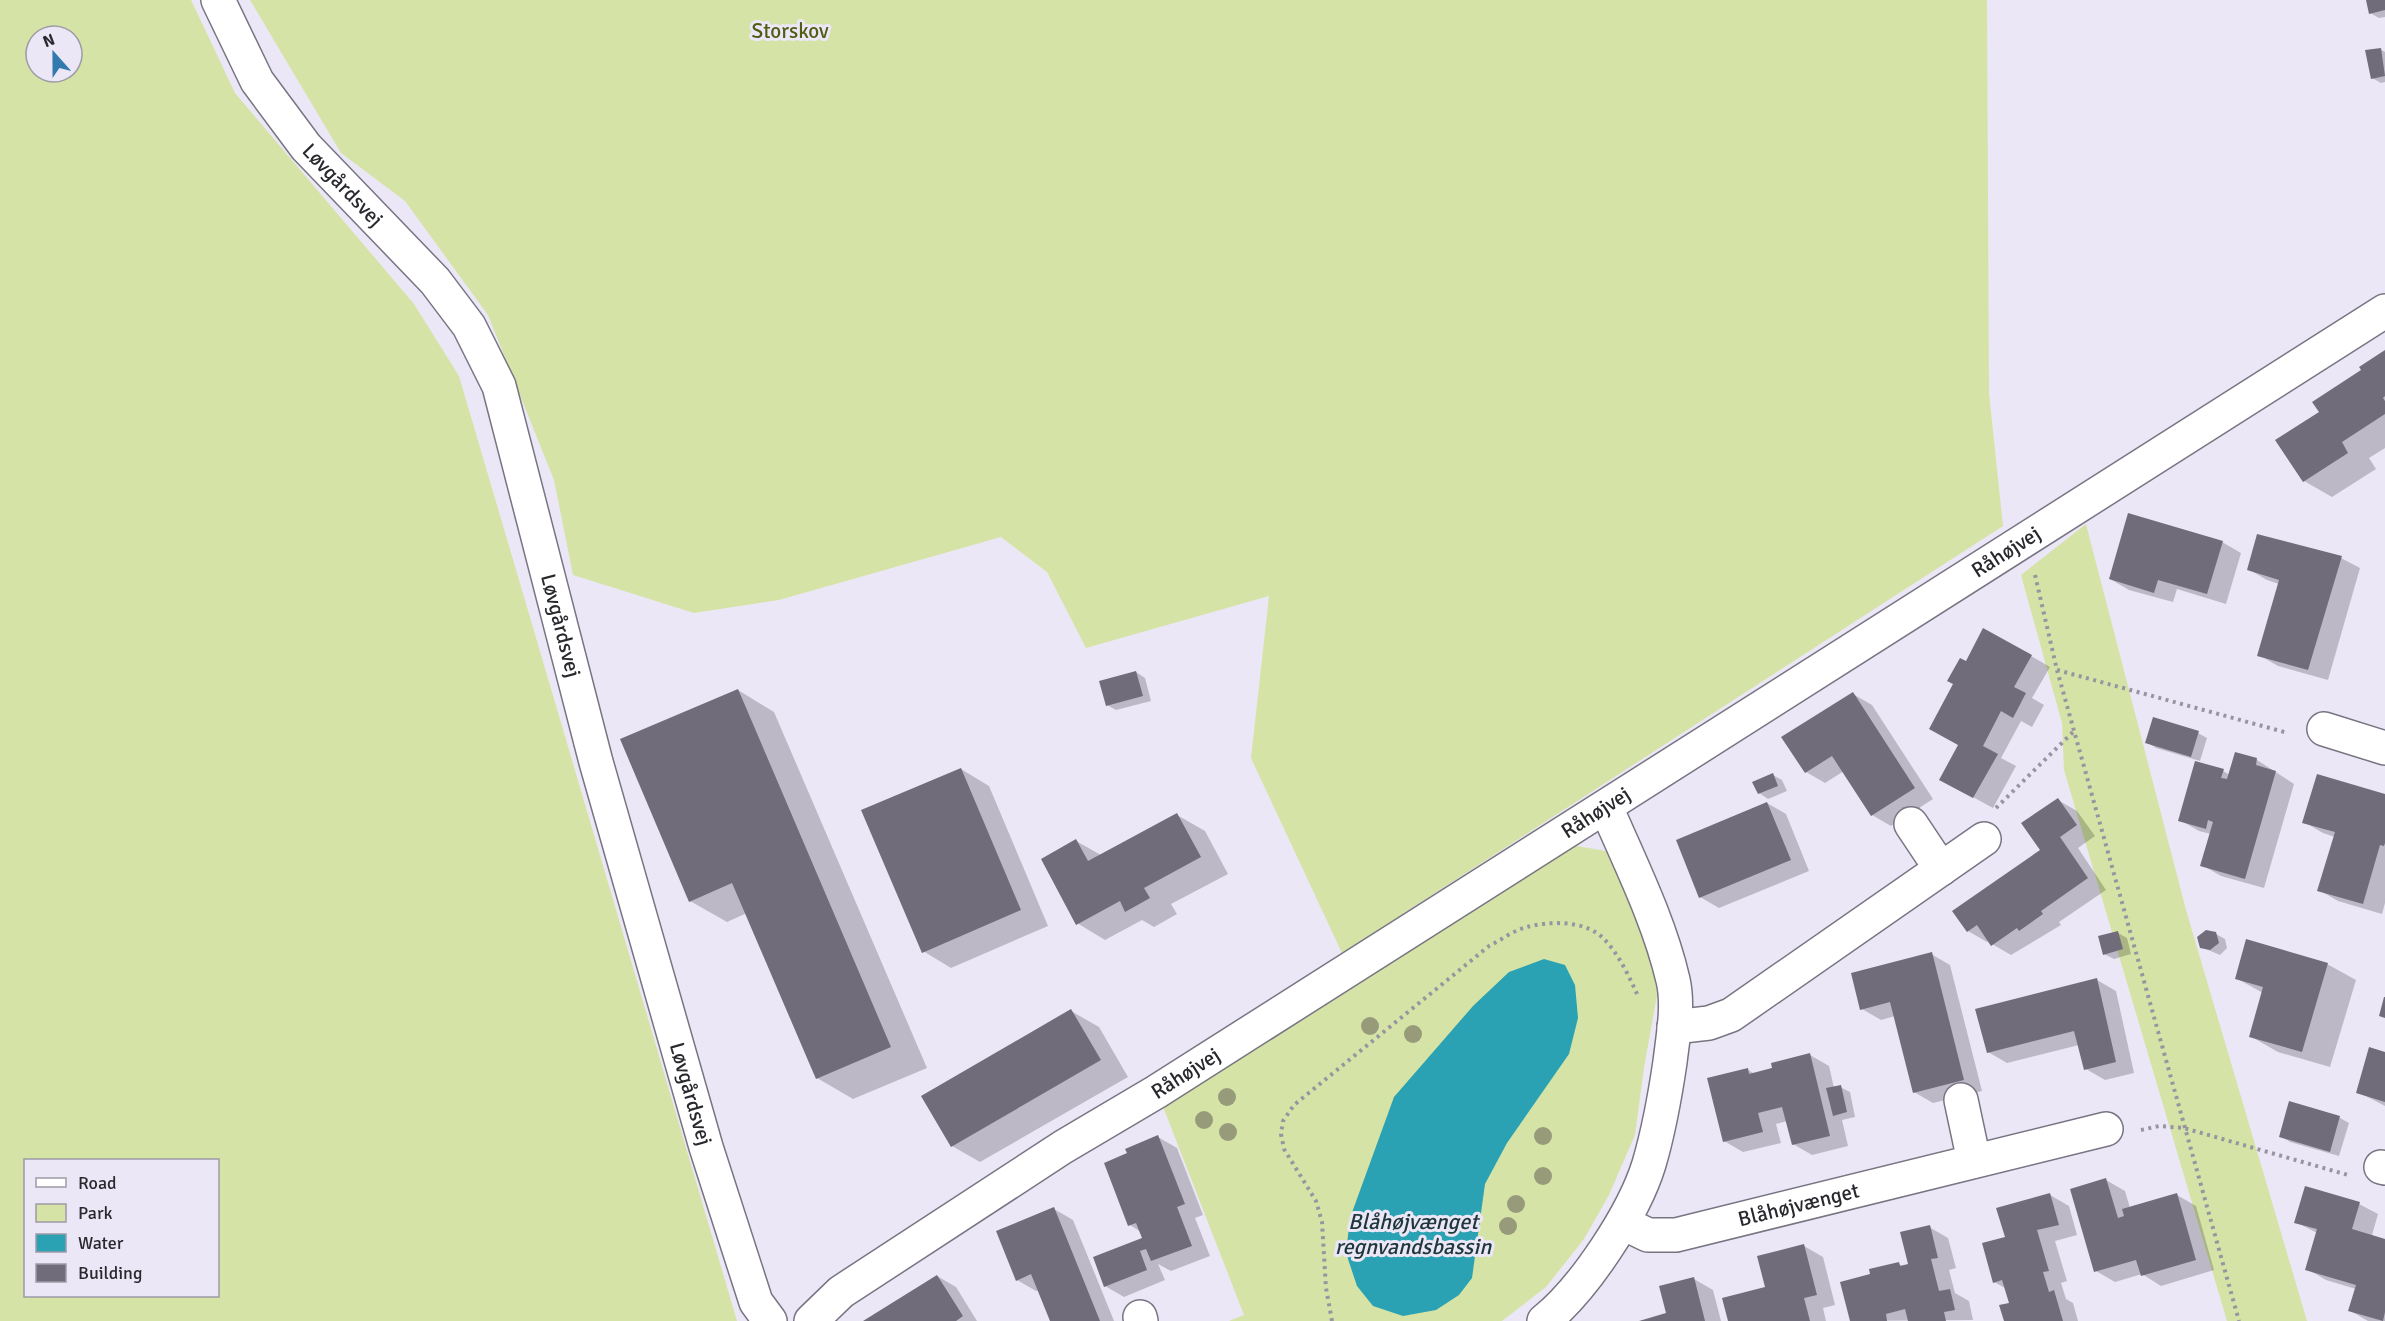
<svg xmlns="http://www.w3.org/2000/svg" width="2385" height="1321" font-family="Signika,sans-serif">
	<rect width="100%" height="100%" fill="#ece7f7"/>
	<path fill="#d5e3a6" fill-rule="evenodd" d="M0 0H191L235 93 414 304 459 376 737 1321H0ZM36 36H72V72H36ZM26 1160H218V1296H26Z
		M250 0H1987L1989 393 2003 526 1342 953 1251 758 1269 596 1086 648 1047 572 1001 537 779 600 694 613 573 575 554 480 488 315 405 201 341 153Z
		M2086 524 2186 910 2307 1321H2227L2064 770 2062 723 2021 575Z
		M1571 845 1606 851 1635 916 1653 965 1657 995 1644 1068 1635 1135 1609 1195 1584 1239 1546 1287 1502 1321H1229L1244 1315 1160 1099Z"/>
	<path fill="#2aa2b3" d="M1544 959 1565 965 1575 985 1578 1018 1569 1054 1507 1143 1485 1184 1472 1278 1459 1295 1436 1310 1403 1316 1373 1306 1357 1286 1346 1253 1350 1218 1394 1097 1473 1006 1509 972Z"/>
	<path fill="#0003" d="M2367 0H2385V17L2379 18 2370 13Z
		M2380 49 2385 52V82L2381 83 2372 78Z
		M2385 352V448L2369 458 2376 469 2332 497 2304 481 2321 413 2363 370Z
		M2222 542 2241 553 2226 604 2177 589 2173 602 2129 590 2110 579Z
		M2341 558 2360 568 2328 680 2278 666 2259 655 2279 584 2267 580 2248 569Z
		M2031 656 2050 667 2032 698 2044 705 2032 727 2021 721 2001 758 2016 766 1993 808 1960 790V745L1967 663Z
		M1136 672 1145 678 1151 701 1116 710 1107 705Z
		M738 690 774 712 927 1068 853 1099 817 1078 747 913 727 922 690 901Z
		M1853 694 1872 705 1933 799 1891 826 1872 815 1844 771 1825 783 1806 772 1784 737Z
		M2198 733 2207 738 2200 761 2156 748 2147 742Z
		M2236 754 2257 760 2294 784 2264 888 2221 876 2202 865 2211 834 2199 831 2180 820 2223 771 2230 775Z
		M961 769 989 786 1048 926 951 968 923 951Z
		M1773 775 1782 780 1787 791 1768 799 1759 793Z
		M2385 795V903L2382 914 2338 901 2319 890 2335 837 2323 833 2304 822Z
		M2058 800 2077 811 2095 836 2078 848 2106 890 2059 922 2061 925 2011 955 1992 944 1989 940 1987 942 1968 931 2042 851Z
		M1767 803 1786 814 1809 871 1719 908 1700 897Z
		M1177 815 1205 831 1228 874 1171 904 1177 914 1154 927 1142 920 1105 940 1077 923 1076 841 1101 855Z
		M2118 933 2127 938 2131 954 2114 959 2104 954Z
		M2216 934 2225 939 2227 948 2220 955 2201 947Z
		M1931 954 1950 965 1982 1091 1933 1103 1914 1092 1895 1016 1881 1020 1862 1009Z
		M2327 964 2356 980 2330 1067 2278 1052 2250 1036 2263 993 2236 978Z
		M2097 980 2116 991 2134 1073 2105 1080 2086 1069 2079 1045 2007 1063 1988 1052Z
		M1071 1011 1099 1027 1128 1077 980 1162 952 1146Z
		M2385 1054V1106L2358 1092Z
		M1810 1055 1829 1066 1834 1088 1840 1087 1850 1092 1855 1117 1842 1120 1848 1146 1812 1155 1793 1144 1787 1121 1776 1124 1781 1143 1743 1152 1724 1141 1748 1070 1755 1074Z
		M2290 1103 2340 1118 2349 1123 2339 1156 2290 1142 2281 1136Z
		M1158 1137 1177 1148 1203 1215 1195 1218 1210 1256 1171 1271 1158 1264 1165 1280 1124 1297 1105 1286 1144 1239 1141 1232 1130 1225 1129 1154Z
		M2106 1180 2125 1191 2130 1208 2177 1195 2196 1206 2214 1270 2161 1286 2142 1274 2115 1282 2096 1271Z
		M2050 1195 2069 1206 2077 1235 2055 1241 2067 1281 2061 1283 2066 1299 2073 1303 2078 1321H2005L2011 1304 2007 1289 1994 1282 2006 1238Z
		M2359 1204 2378 1214 2372 1235 2385 1240V1321H2368L2349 1310 2356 1289 2326 1280 2307 1269 2317 1233 2296 1222Z
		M1054 1209 1073 1220 1114 1321H1051L1039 1290 1036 1291 1017 1280Z
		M1929 1227 1948 1238 1956 1268 1949 1270 1955 1293 1969 1301 1973 1320 1851 1321 1872 1275 1899 1264 1904 1267 1910 1265Z
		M1804 1246 1823 1257 1835 1305 1823 1308 1826 1321H1730L1767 1288Z
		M937 1276 956 1287 977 1321H866Z
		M1694 1279 1713 1290 1721 1321H1642L1668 1314Z"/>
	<path fill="#716c79" d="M2366 0H2385V10L2369 14Z
		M2381 48 2385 76 2371 79 2365 50Z
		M2385 350V396L2383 398 2385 401V414L2342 442 2348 453 2303 482 2275 440 2319 412 2312 402 2361 370 2359 367Z
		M2128 513 2223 541 2207 594 2158 580 2154 593 2109 579Z
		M2257 534 2342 556 2308 670 2257 656 2279 580 2247 570Z
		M1983 628 2032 655 2014 687 2026 693 2013 718 2001 711 1983 746 1998 754 1973 798 1939 780 1958 745 1929 729 1953 684 1947 681 1960 658 1966 661Z
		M1136 671 1143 696 1106 706 1099 681Z
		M738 689 891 1047 816 1079 732 883 689 902 620 739Z
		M1853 692 1915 788 1871 816 1832 756 1805 773 1781 737Z
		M2153 717 2199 731 2191 757 2145 743Z
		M2235 752 2257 758 2256 765 2276 771 2245 879 2200 866 2213 822 2208 820 2206 829 2178 821 2195 761 2224 769 2221 778 2227 779Z
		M961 768 1021 910 922 953 861 810Z
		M1773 773 1778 786 1758 794 1752 782Z
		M2317 774 2385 794V843L2384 846 2380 845 2363 904 2317 891 2335 832 2302 823Z
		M2058 798 2077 825 2060 837 2088 878 2041 911 2043 914 2019 931 2017 928 1991 946 1977 925 1967 932 1952 911 2040 850 2021 823Z
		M1767 802 1791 860 1699 898 1676 840Z
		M1177 813 1201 857 1144 888 1150 898 1125 912 1120 901 1076 925 1041 859 1076 839 1088 861Z
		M2206 930 2216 932 2219 943 2210 950 2200 948 2197 937Z
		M2118 931 2123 949 2103 955 2098 936Z
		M2246 939 2328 963 2302 1052 2249 1037 2263 987 2235 979Z
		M1932 952 1964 1080 1913 1093 1890 1002 1860 1010 1851 973Z
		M2097 978 2116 1062 2084 1070 2074 1031 1987 1053 1975 1009Z
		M2384 997H2385V1018L2379 1016Z
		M1071 1009 1101 1060 951 1147 921 1096Z
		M2369 1047 2385 1052V1102L2356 1093Z
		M1810 1053 1830 1136 1792 1145 1782 1107 1758 1113 1763 1132 1723 1142 1707 1078 1748 1068 1749 1074 1772 1068 1771 1063Z
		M1841 1085 1847 1112 1833 1116 1826 1088Z
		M2289 1101 2340 1116 2330 1152 2279 1137Z
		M1158 1135 1185 1204 1177 1207 1192 1246 1151 1261 1146 1249 1140 1251 1147 1270 1104 1287 1093 1257 1142 1238 1136 1223 1128 1226 1104 1163 1127 1153 1125 1149Z
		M2106 1178 2118 1218 2124 1216 2122 1209 2177 1193 2196 1260 2141 1276 2136 1260 2094 1272 2070 1189Z
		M2305 1186 2360 1202 2352 1229 2385 1239V1312L2383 1321 2348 1311 2356 1285 2305 1270 2317 1229 2294 1223Z
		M2050 1193 2059 1225 2037 1230 2049 1271 2043 1272 2049 1292 2054 1290 2063 1321H2004L1999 1305 2009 1303 2002 1280 1993 1283 1982 1243 2005 1237 1996 1208Z
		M1054 1207 1100 1321H1050L1031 1274 1016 1281 996 1231Z
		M1930 1225 1938 1258 1931 1259 1939 1291 1950 1289 1955 1310 1944 1312 1946 1321H1908L1905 1309 1886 1314 1887 1321H1850L1840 1282 1870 1274 1869 1269 1899 1262 1900 1266 1908 1264 1900 1232Z
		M1804 1244 1817 1295 1804 1298 1810 1321H1728L1722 1298 1765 1287 1757 1256Z
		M937 1275 963 1316 956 1321H863Z
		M1694 1277 1705 1321H1639L1666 1313 1659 1286Z"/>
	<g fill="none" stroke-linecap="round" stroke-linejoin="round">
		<g stroke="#787482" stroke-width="36">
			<g id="minor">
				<path id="s1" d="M218 0 257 81 306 147 435 281 469 326 499 386 596 762 706 1147 756 1302 770 1321"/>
				<path d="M2324 729 2385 748"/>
				<path d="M1911 824 1941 869"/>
				<path d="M1674 1027 1709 1023 1731 1015 1984 839"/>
				<path d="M1961 1100 1974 1161"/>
				<path d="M2381 1167 2385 1168"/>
				<path id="s2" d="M1623 1223 1648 1235H1676L2106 1129"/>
				<path d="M1140 1317 1141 1321"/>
				<path id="s3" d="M811 1321 841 1292 1063 1147 1156 1092 2385 311"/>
				<path d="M1544 1321C1584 1289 1634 1213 1649 1164 1659 1130 1665 1096 1670 1062 1673 1036 1679 1006 1673 980 1659 920 1630 863 1606 807"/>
			</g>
		</g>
		<path stroke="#9895a0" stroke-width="4" stroke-dasharray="3 4.5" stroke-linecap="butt" d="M2035 575 2057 670 2239 1321
			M2057 670 2288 733
			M1996 808 2074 731
			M2141 1130 2159 1126 2184 1128 2348 1175
			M1332 1321 1326 1288 1322 1222 1316 1201 1284 1149 1281 1134 1283 1121 1294 1105 1489 946C1501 940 1514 930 1527 927 1549 921 1585 920 1603 938 1618 953 1628 974 1637 994"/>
		<use href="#minor" stroke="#fff" stroke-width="33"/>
	</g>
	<g fill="#979b7a">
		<circle cx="1370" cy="1026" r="9"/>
		<circle cx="1413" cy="1034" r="9"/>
		<circle cx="1227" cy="1097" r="9"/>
		<circle cx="1204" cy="1120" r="9"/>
		<circle cx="1228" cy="1132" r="9"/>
		<circle cx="1543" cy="1136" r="9"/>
		<circle cx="1543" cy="1176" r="9"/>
		<circle cx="1516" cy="1204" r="9"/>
		<circle cx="1508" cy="1226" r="9"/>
	</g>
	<g text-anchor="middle" stroke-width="6" stroke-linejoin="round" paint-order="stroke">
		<g font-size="21" fill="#525d14" stroke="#ece7f7">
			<text x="790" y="38">Storskov</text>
		</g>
		<g font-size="21" fill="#2a282e" stroke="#ece7f7">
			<text dy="7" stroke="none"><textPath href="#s1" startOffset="225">Løvgårdsvej</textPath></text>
			<text dy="7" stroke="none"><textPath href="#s3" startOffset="1422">Råhøjvej</textPath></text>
			<text dy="7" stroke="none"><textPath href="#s1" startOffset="729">Løvgårdsvej</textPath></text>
			<text dy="7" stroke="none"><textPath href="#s3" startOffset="936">Råhøjvej</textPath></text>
			<text dy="7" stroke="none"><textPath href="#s3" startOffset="450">Råhøjvej</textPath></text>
			<text dy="7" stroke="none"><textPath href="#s1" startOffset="1215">Løvgårdsvej</textPath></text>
			<text dy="7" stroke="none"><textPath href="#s2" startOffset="182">Blåhøjvænget</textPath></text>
		</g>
		<g font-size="22" font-style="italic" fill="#1e373b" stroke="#ece7f7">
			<text x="1413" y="1229">Blåhøjvænget<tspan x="1413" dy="25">regnvandsbassin</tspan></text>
		</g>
	</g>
	<rect x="24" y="1159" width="195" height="138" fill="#ece7f7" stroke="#9e9ba7" stroke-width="1.5"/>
	<rect x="36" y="1178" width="30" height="9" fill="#ffffff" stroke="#9e9ba7" stroke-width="1.5"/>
	<text x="78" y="1189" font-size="18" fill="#2a282e">Road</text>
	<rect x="36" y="1204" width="30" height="18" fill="#d5e3a6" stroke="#9e9ba7" stroke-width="1.5"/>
	<text x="78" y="1219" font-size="18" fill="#2a282e">Park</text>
	<rect x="36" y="1234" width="30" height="18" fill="#2aa2b3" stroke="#9e9ba7" stroke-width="1.5"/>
	<text x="78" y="1249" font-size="18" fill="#2a282e">Water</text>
	<rect x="36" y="1264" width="30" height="18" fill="#716c79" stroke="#9e9ba7" stroke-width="1.5"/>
	<text x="78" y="1279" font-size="18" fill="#2a282e">Building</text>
	<g transform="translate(54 54) rotate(339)"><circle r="28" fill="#ece7f7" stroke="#9e9ba7" stroke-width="1.5"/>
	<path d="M0-4.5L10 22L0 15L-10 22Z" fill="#327aae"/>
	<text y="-9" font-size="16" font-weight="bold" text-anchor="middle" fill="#2a282e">N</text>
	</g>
</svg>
